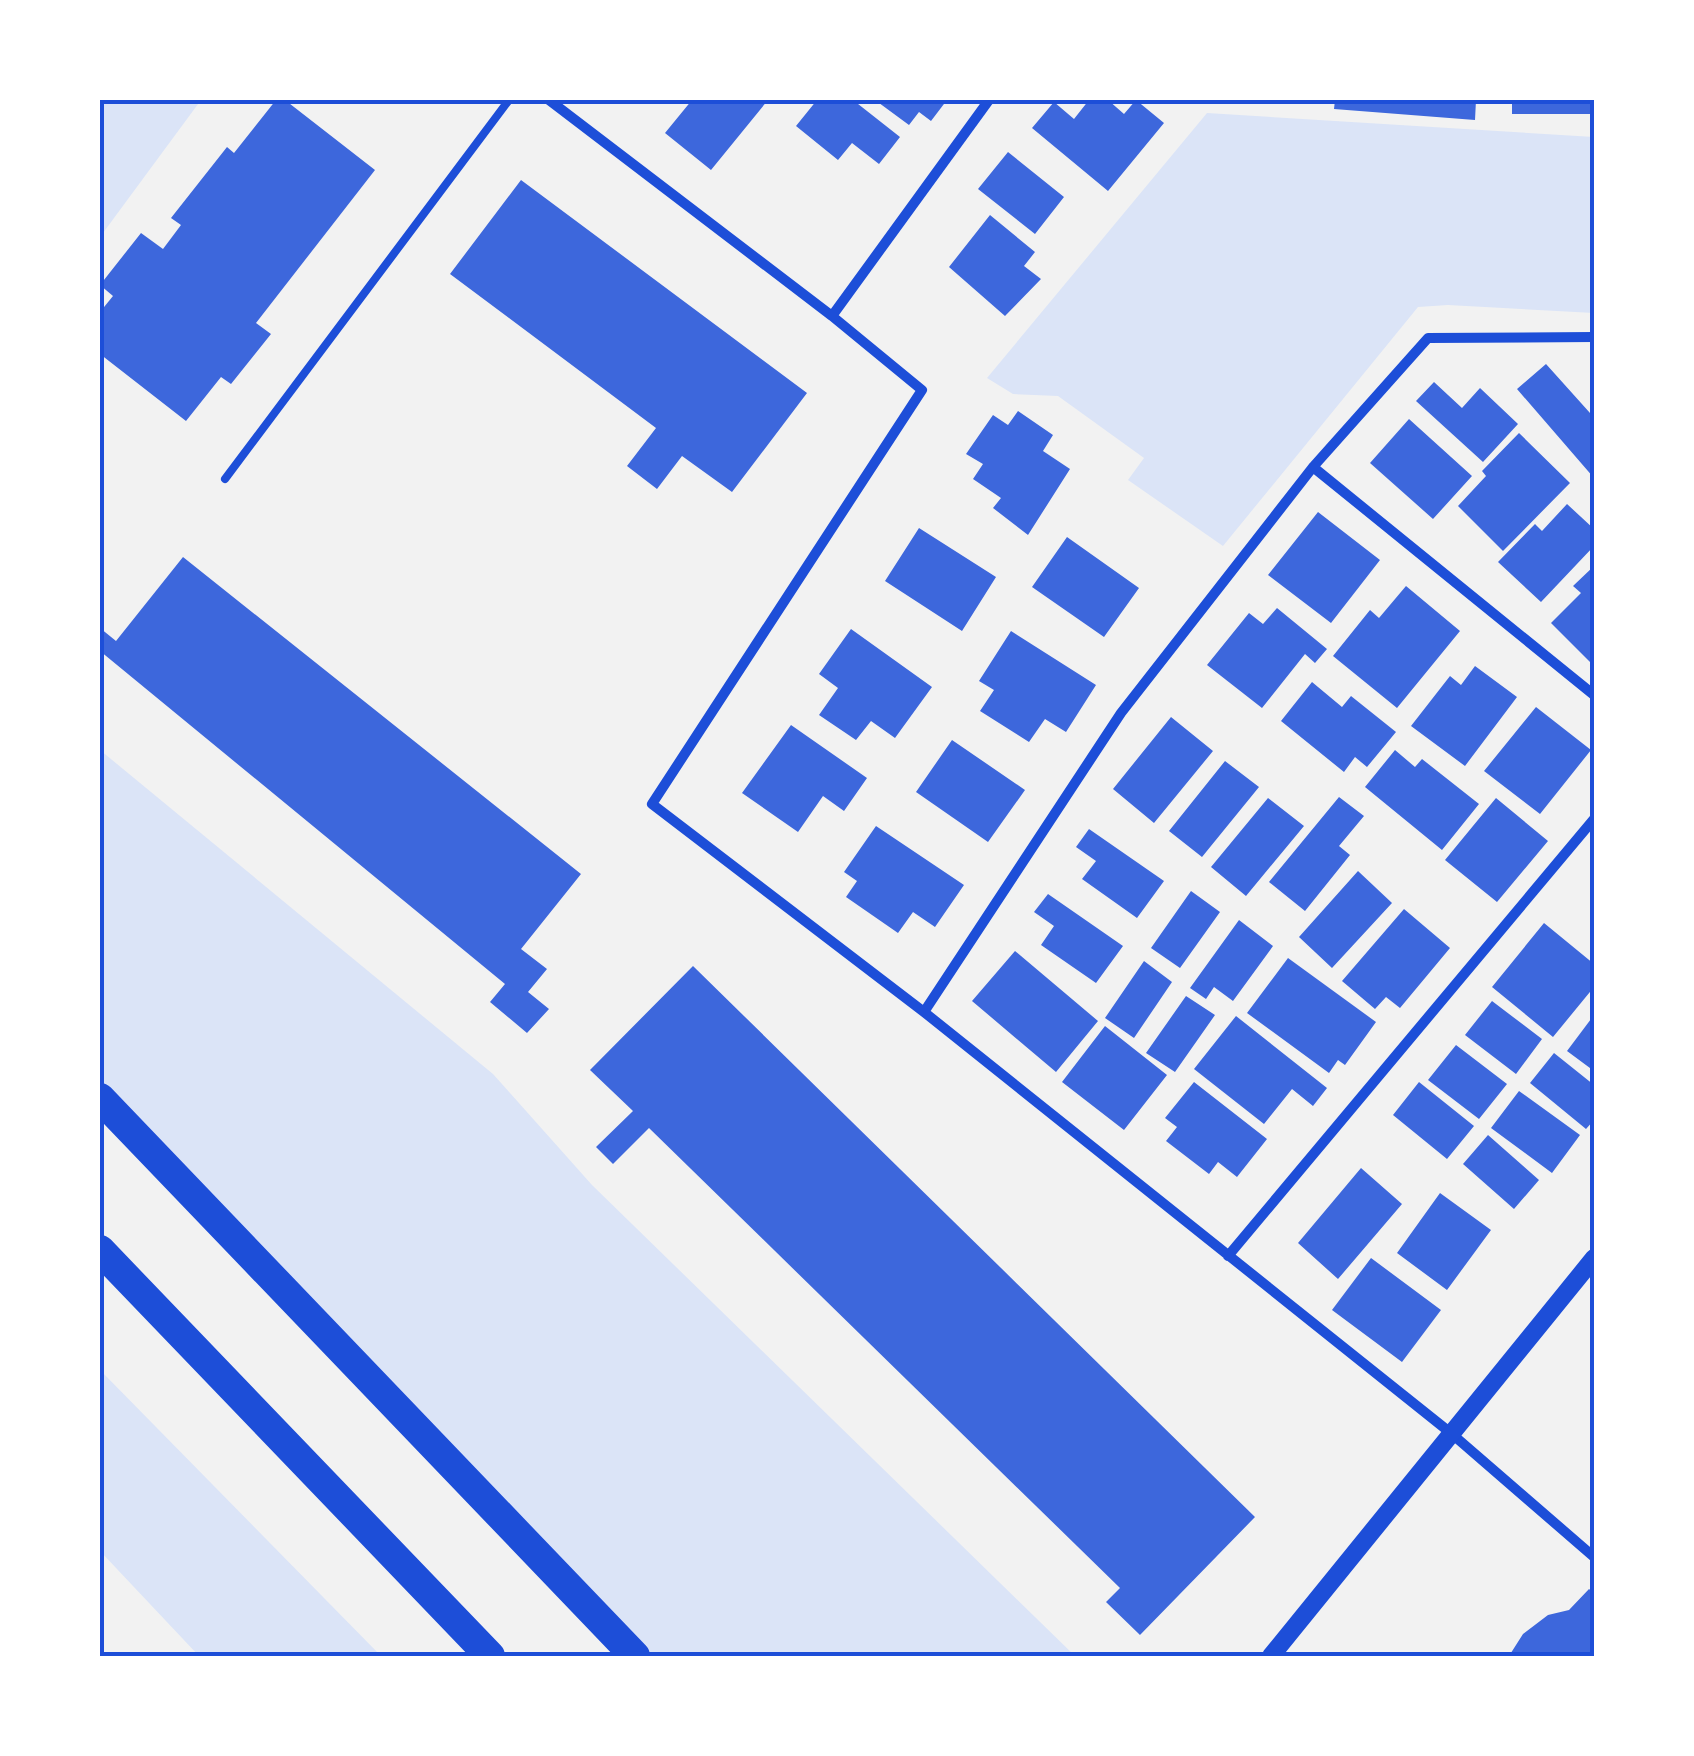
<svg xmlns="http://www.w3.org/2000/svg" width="1694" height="1756" font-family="Mulish,sans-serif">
	<rect width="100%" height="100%" fill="#f2f2f2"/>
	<path fill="#dbe4f7" d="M100 100H201L100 237Z
		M1207 113 1594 137V313L1448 305 1418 307 1223 546 1128 480 1144 458 1058 396 1013 394 987 378Z
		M100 750 493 1074 592 1185 1075 1656H635L100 1082Z
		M100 1370 381 1656H199L100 1551Z"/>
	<path fill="#3d67dc" d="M276 100H285L375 170 256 323 271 334 231 384 221 377 186 421 100 354V312L113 296 100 285 141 233 163 249 181 225 171 218 227 147 234 153Z
		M692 100H768L711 170 665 133Z
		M817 100H853L900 137 879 164 852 143 838 160 796 126Z
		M875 100H947L931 121 919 112 909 125Z
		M1089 100H1108L1124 114 1136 100 1164 123 1108 191 1032 128 1054 102 1074 119Z
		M1335 100H1476L1475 120 1334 109Z
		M1512 100H1594V114H1512Z
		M1008 152 1064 197 1035 234 978 189Z
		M521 180 807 393 732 492 682 456 657 489 627 466 656 428 450 274Z
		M990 215 1035 252 1024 266 1041 279 1005 316 949 267Z
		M1546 364 1590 413 1594 410V478L1517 389Z
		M1434 382 1462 408 1480 388 1518 424 1483 462 1416 401Z
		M1018 411 1053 435 1043 451 1070 469 1028 535 993 508 1001 498 973 479 983 464 966 454 993 415 1008 425Z
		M1409 419 1472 476 1433 519 1370 463Z
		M1519 433 1570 483 1503 551 1458 506 1486 476 1482 471Z
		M1567 504 1594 529V546L1541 602 1498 562 1535 524 1542 531Z
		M1318 512 1380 560 1331 623 1268 575Z
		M919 528 996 577 962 631 885 581Z
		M1067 537 1139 588 1104 637 1032 587Z
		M183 557 581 874 521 949 547 969 528 992 549 1009 527 1033 490 1002 505 984 100 651V628L116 641Z
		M1594 566V662L1592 664 1551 623 1581 593 1573 586Z
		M1406 586 1460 631 1397 708 1333 656 1370 610 1379 618Z
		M1277 608 1327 649 1315 663 1305 654 1262 708 1207 665 1249 613 1263 624Z
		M851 629 932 687 895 738 871 721 856 740 819 715 838 688 819 674Z
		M1011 631 1096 685 1066 732 1045 719 1029 742 980 711 994 690 979 681Z
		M1475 666 1517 697 1465 766 1411 726 1450 676 1461 685Z
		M1312 682 1342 707 1351 696 1396 732 1367 767 1355 757 1344 772 1281 721Z
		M1536 707 1591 750 1540 814 1484 771Z
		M1171 717 1213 751 1154 823 1113 789Z
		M791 725 867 778 844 811 823 796 798 832 742 793Z
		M952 740 1025 790 988 842 916 792Z
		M1395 750 1415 767 1422 759 1479 804 1442 850 1365 787Z
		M1225 761 1259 787 1202 857 1169 831Z
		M1339 797 1364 816 1339 846 1350 855 1305 911 1269 882Z
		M1268 798 1304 826 1246 896 1211 867Z
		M1496 798 1548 841 1497 902 1445 860Z
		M876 826 964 885 935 927 913 912 898 933 846 897 857 881 844 872Z
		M1089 829 1164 881 1137 918 1082 879 1096 861 1076 847Z
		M1358 871 1392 903 1332 968 1299 937Z
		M1191 891 1220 912 1180 968 1151 948Z
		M1048 894 1123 946 1096 983 1041 945 1054 926 1034 912Z
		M1404 909 1450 948 1400 1008 1386 997 1375 1009 1342 981Z
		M1239 920 1273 946 1233 1001 1214 987 1206 999 1190 988Z
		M1544 923 1594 964V987L1553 1037 1492 987Z
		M1015 951 1098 1021 1056 1072 972 1001Z
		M1288 958 1376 1022 1345 1065 1338 1060 1329 1073 1247 1013Z
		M1144 961 1172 982 1134 1038 1105 1018Z
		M693 966 1255 1517 1140 1635 1106 1602 1120 1588 649 1128 613 1164 596 1147 633 1111 590 1070Z
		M1186 996 1215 1015 1175 1072 1146 1053Z
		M1492 1001 1542 1039 1516 1074 1465 1035Z
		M1594 1015V1071L1567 1051Z
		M1236 1016 1327 1088 1313 1106 1292 1089 1264 1124 1194 1069Z
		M1105 1026 1167 1075 1124 1130 1062 1082Z
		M1456 1045 1507 1084 1479 1119 1428 1080Z
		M1554 1053 1594 1085V1120L1586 1129 1530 1083Z
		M1194 1082 1267 1139 1237 1177 1218 1162 1209 1174 1166 1141 1177 1127 1165 1118Z
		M1419 1082 1474 1126 1447 1159 1393 1115Z
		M1519 1091 1580 1135 1552 1173 1491 1128Z
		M1488 1135 1539 1180 1514 1209 1463 1164Z
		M1361 1168 1402 1204 1338 1279 1298 1243Z
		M1440 1193 1491 1230 1447 1290 1397 1253Z
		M1371 1258 1441 1310 1402 1362 1332 1310Z
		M1589 1589 1594 1593V1656H1509L1523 1634 1548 1615 1569 1610Z"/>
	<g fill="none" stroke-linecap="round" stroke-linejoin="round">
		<path stroke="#1d4ed8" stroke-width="8" d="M225 479 509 100"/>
		<path stroke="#1d4ed8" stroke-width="10" d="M549 100 832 316 922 390 652 804 924 1012 1452 1434 1594 1557
			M832 316 989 100
			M1313 467 1594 695
			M924 1012 1121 713 1313 467 1428 338 1594 337
			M1228 1256 1594 819"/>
		<path stroke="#1d4ed8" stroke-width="18" d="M1271 1656 1594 1258"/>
		<path stroke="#1d4ed8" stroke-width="30" d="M100 1098 635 1656
			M100 1250 490 1656"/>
	</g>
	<rect width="1694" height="1756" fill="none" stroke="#ffffff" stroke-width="205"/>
	<rect x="102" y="102" width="1490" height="1552" fill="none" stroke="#1d4ed8" stroke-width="4"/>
</svg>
